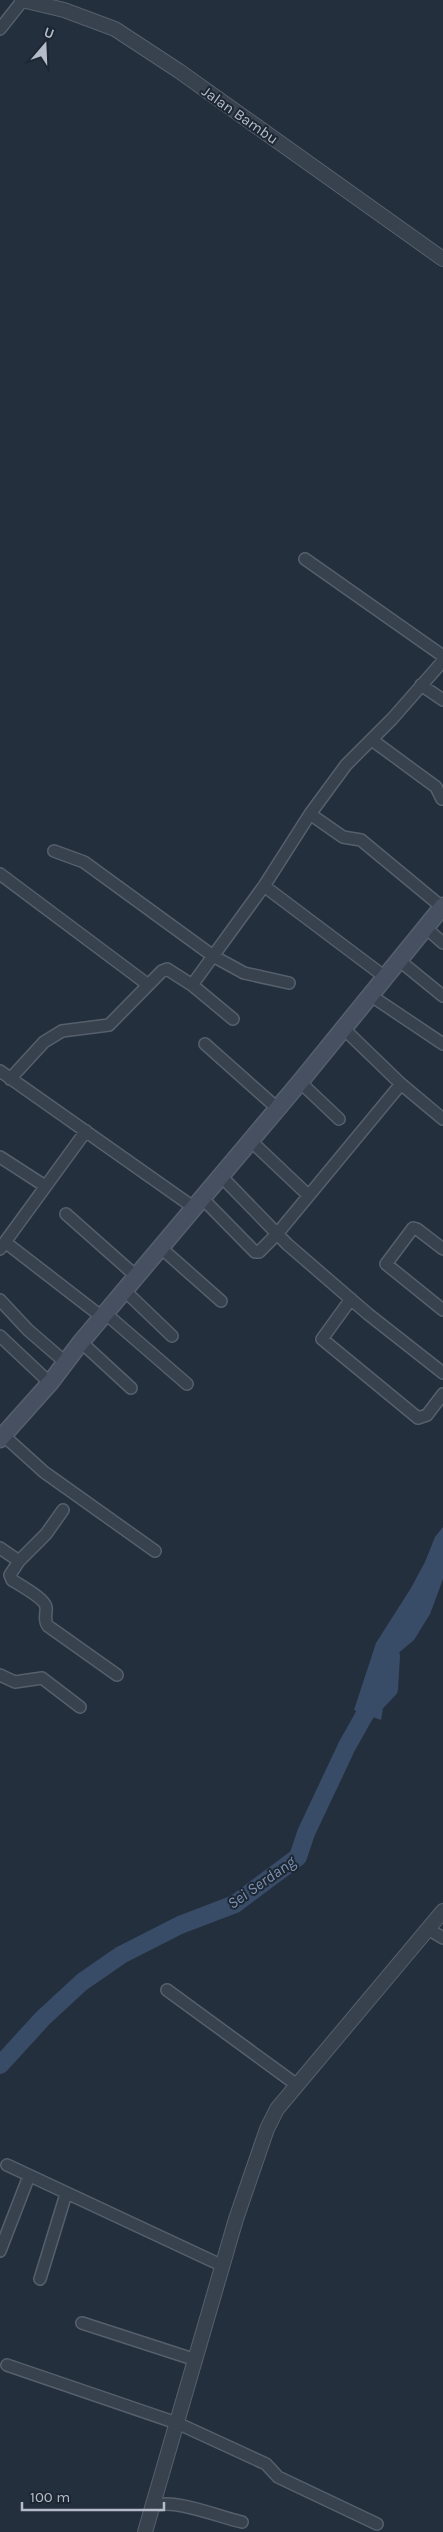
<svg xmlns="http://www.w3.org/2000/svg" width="443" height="2532" font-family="Karla,sans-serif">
	<rect width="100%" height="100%" fill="#242f3e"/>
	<path fill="#394c67" d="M443 1527V1579L430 1614 414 1640 396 1655 387 1686 381 1720 354 1710 376 1643 411 1588 425 1562 435 1537Z"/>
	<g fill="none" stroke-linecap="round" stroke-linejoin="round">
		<path stroke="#394c67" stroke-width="18" d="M0 2065 43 2018 82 1982 121 1955 180 1925 235 1904 298 1857 306 1833 347 1746 365 1714 389 1689 391 1656"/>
		<g stroke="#565f6c" stroke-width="14">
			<path id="minor" d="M0 29 23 0
				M305 559 443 656
				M421 685 443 700
				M372 740 436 787 442 799
				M54 851 84 862 213 956 244 973 289 983
				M0 874 147 984
				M264 886 385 977
				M442 907 361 840 343 837 310 814 346 765 392 719 443 661
				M426 928 443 943
				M400 961 443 996
				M370 995 443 1044
				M233 1019 192 985 264 886 310 814
				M343 1028 401 1084 443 1119
				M205 1044 277 1108
				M0 1071 193 1207
				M10 1079 44 1042 62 1031 109 1025 162 971 167 969 192 985
				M300 1082 339 1119
				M251 1141 308 1195
				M0 1157 45 1186
				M221 1176 287 1244 368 1314 443 1373
				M201 1197 255 1252H259L277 1234 401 1084
				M66 1214 136 1276
				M5 1242 102 1317
				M160 1247 221 1301
				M0 1249 86 1131
				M443 1249 417 1229 413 1228 386 1264 443 1310
				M124 1290 172 1336
				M351 1299 322 1339 418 1418 427 1415 443 1394
				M0 1300 28 1330 65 1362
				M105 1313 187 1384
				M0 1336 50 1383
				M81 1342 131 1388
				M3 1435 44 1472 155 1551
				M0 1548 19 1561 46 1534 63 1510
				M19 1561 10 1575 12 1580C20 1585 45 1599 46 1607 47 1614 43 1619 48 1626L117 1675
				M0 1675 15 1682 42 1678 80 1707
				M428 1929 443 1938
				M167 1990 297 2085
				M7 2165 223 2266
				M0 2251 29 2176
				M40 2279 66 2194
				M82 2323 196 2360
				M7 2365 177 2423 266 2464 278 2477 377 2524
				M153 2506C175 2498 219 2517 242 2522"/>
		</g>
		<g stroke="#565f6c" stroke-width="16">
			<path id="tertiary" d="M22 0 64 10 115 29 179 71 443 259
				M145 2532 236 2219 267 2129 277 2109 443 1911"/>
		</g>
		<g stroke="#565f6c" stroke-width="19">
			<path id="secondary" d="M0 1439 50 1383 81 1342 300 1082 443 906"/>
		</g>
		<use href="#minor" stroke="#38414e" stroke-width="11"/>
		<use href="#tertiary" stroke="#38414e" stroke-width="14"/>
		<use href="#secondary" stroke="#465061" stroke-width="16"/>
	</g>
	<g text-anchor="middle" stroke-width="4" stroke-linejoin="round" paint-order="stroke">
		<g font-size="15" fill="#b4bcc9" stroke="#1d2633">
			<text transform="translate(240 115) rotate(35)" y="5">Jalan Bambu</text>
		</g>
		<g font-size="16" font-style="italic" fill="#7c92b1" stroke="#1d2633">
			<text transform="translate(261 1882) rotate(-35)" y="6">Sei Serdang</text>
		</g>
	</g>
	<g transform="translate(45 45) rotate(19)" stroke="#1d2633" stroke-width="4" paint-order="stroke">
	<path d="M0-4L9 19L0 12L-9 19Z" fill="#b4bcc9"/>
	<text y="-8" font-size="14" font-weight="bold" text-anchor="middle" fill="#b4bcc9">U</text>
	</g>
	<path d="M22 2502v8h142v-8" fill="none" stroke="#b4bcc9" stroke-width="2.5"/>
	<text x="30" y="2502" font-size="15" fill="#b4bcc9" stroke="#1d2633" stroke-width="4" paint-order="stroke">100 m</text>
</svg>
